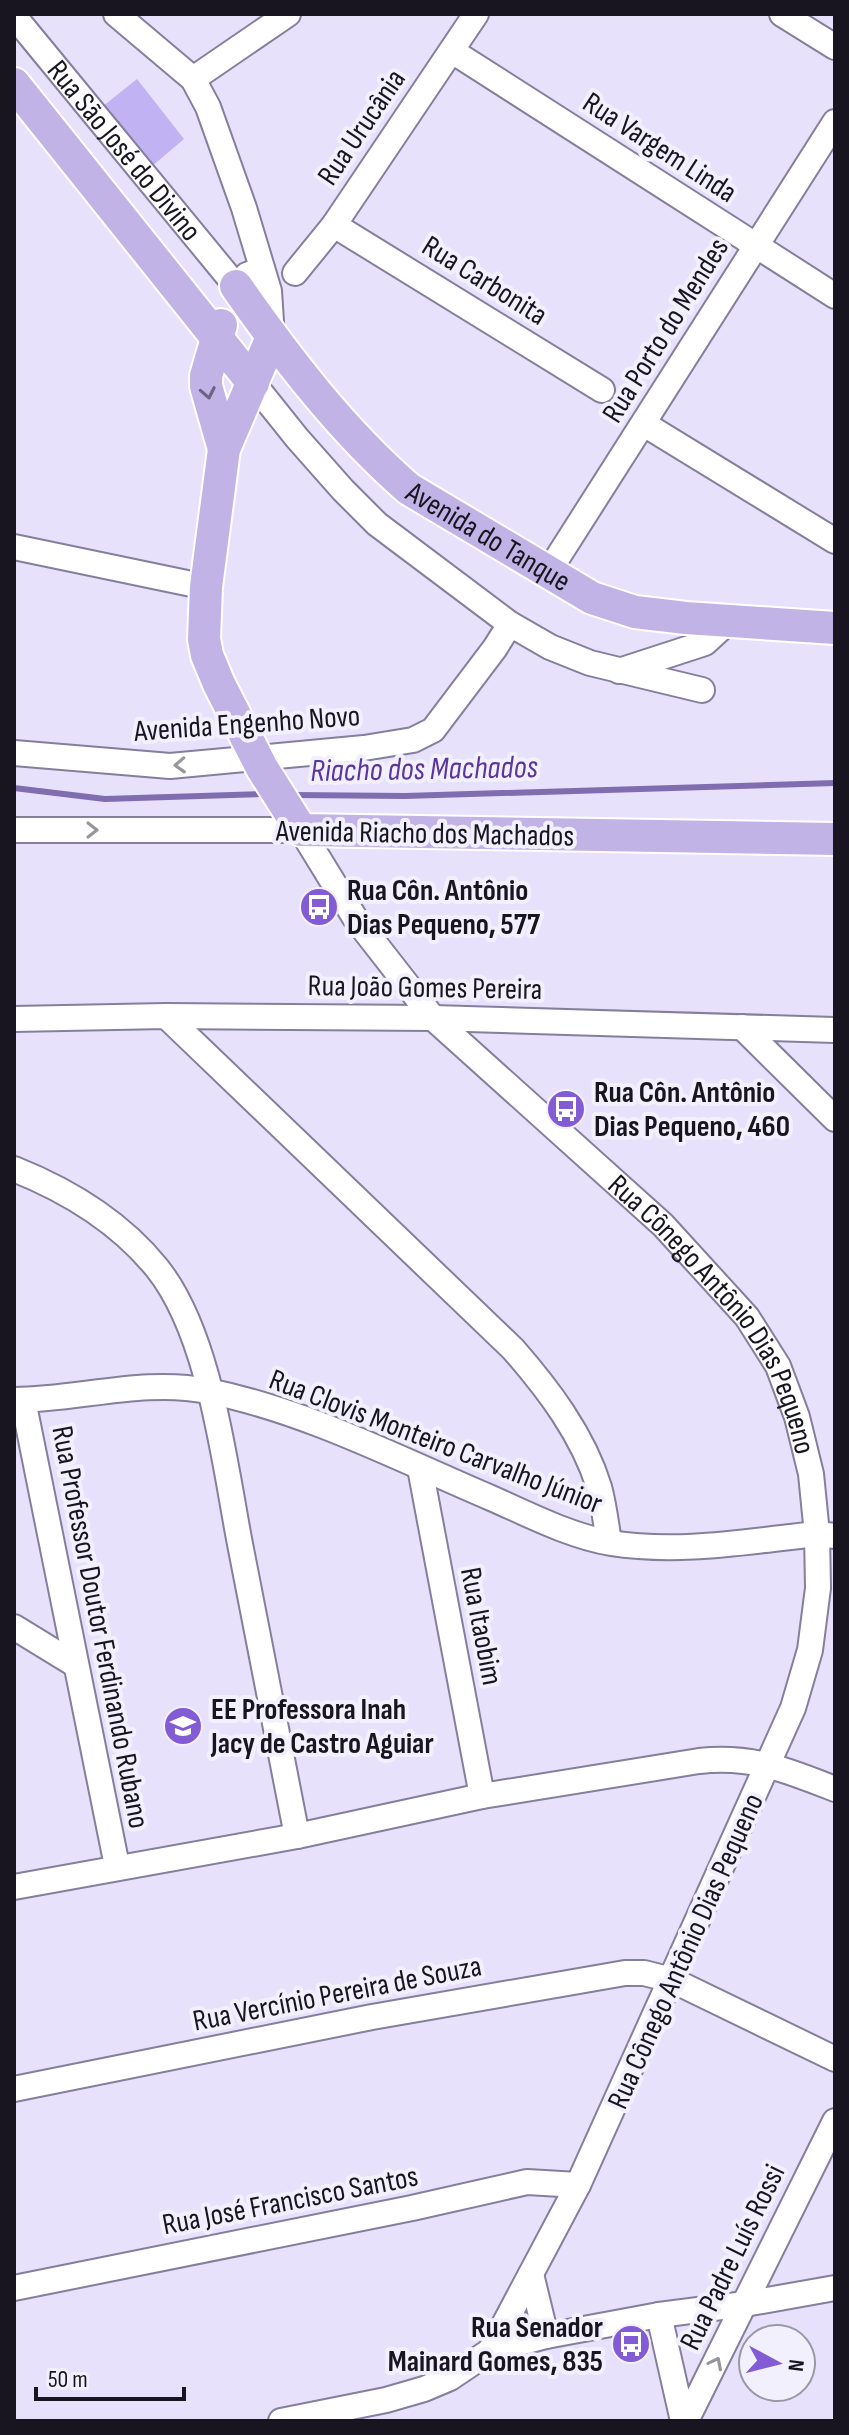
<svg xmlns="http://www.w3.org/2000/svg" width="849" height="2435" font-family="'Sofia Sans Condensed',sans-serif">
	<rect width="100%" height="100%" fill="#e7e1fc"/>
	<path fill="#c1b2f3" d="M137 79 184 139 151 167 102 107Z"/>
	<g fill="none" stroke-linecap="round" stroke-linejoin="round">
		<path stroke="#7f6db0" stroke-width="6" d="M14 788 105 799 266 794
			M293 795 405 796 835 783"/>
		<g stroke="#857e9c" stroke-width="28">
			<g id="minor">
				<path d="M116 14 193 79 208 107 244 208 269 291 272 337"/>
				<path d="M782 14 835 47"/>
				<path id="s1" d="M14 16 236 286 247 275 262 269"/>
				<path d="M452 51 835 296"/>
				<path d="M193 79 288 14"/>
				<path d="M334 225 602 390"/>
				<path d="M295 273 334 225 476 14"/>
				<path d="M253 383 297 438 343 490 377 524 510 624 550 647 590 663 702 690"/>
				<path d="M644 424 835 541"/>
				<path d="M14 547 206 587"/>
				<path d="M549 571 835 122"/>
				<path d="M619 671 705 643 729 621"/>
				<path d="M14 753 170 766 364 748 413 740 433 730 495 648 510 624"/>
				<path id="s2" d="M14 830H301L355 918 433 1018 663 1225 747 1317 778 1366 797 1417 811 1474 817 1534 818 1588 810 1650 793 1708 578 2185 490 2351"/>
				<path d="M166 1016 513 1349C548 1389 583 1435 599 1487 604 1505 606 1524 609 1542"/>
				<path d="M14 1019 166 1016 433 1018 835 1030"/>
				<path d="M742 1027 835 1119"/>
				<path d="M14 1169C69 1191 119 1221 157 1268 210 1334 224 1461 240 1544 259 1641 278 1738 297 1836"/>
				<path d="M14 1400C78 1400 144 1378 208 1391 307 1411 399 1459 491 1498 530 1515 570 1536 611 1543 680 1554 748 1541 817 1534L835 1536"/>
				<path d="M23 1400 117 1866"/>
				<path d="M420 1468 482 1796"/>
				<path d="M14 1627 76 1665"/>
				<path d="M14 1887 297 1836 482 1796 699 1761C752 1755 786 1770 835 1789"/>
				<path d="M14 2089 372 2017 625 1973H644L672 1980 835 2059"/>
				<path d="M531 2274 546 2336"/>
				<path d="M14 2288 412 2208 527 2182 578 2185"/>
				<path d="M659 2315 683 2421"/>
				<path d="M281 2421 386 2400 424 2389 450 2378 490 2351 546 2336 659 2315 745 2304 835 2288"/>
				<path d="M686 2421 835 2121"/>
			</g>
		</g>
		<g stroke="#fff" stroke-width="36">
			<g id="major">
				<path d="M14 84 253 383"/>
				<path id="s3" d="M236 286C287 359 342 431 409 489L592 598 635 612 686 618 835 628"/>
				<path d="M221 325 206 376V386L224 449"/>
				<path d="M272 337 224 449 206 587 204 639 207 655 219 684 262 768 301 830 835 839"/>
			</g>
		</g>
		<use href="#minor" stroke="#fff" stroke-width="24"/>
		<use href="#major" stroke="#c1b3e5" stroke-width="32"/>
	</g>
	<defs><path id="oneway-chevron" d="M-2-3.5L2.5 0L-2 3.5" fill="none" stroke-width="1.6" stroke-linecap="round" stroke-linejoin="round" transform="scale(2)"/></defs>
	<use stroke="#6c6482" href="#oneway-chevron" transform="translate(208 393) rotate(79)"/>
	<g stroke="#97969b">
		<use href="#oneway-chevron" transform="translate(180 765) rotate(178)"/>
		<use href="#oneway-chevron" transform="translate(92 830)"/>
		<use href="#oneway-chevron" transform="translate(716 2363) rotate(-63)"/>
	</g>
	<defs>
		<g id="bus-disc" transform="scale(2)"><circle r="9.5" fill="#835bd5" stroke="#f3f0fe"/><path d="M-5-6H5V4H4V6H2V4H-2V6H-4V4H-5ZM-3.5-4V0h7V-4ZM-3.5 1.2v1.5H-2V1.2ZM2 1.2v1.5H3.5V1.2Z" fill="#fff"/></g>
		<g id="school-disc" transform="scale(2)"><circle r="9.5" fill="#835bd5" stroke="#f3f0fe"/><path d="M0-5L7-2L0 1L-7-2ZM-4 1L0 2.5L4 1V4Q0 6-4 4Z" fill="#fff"/></g>
	</defs>
	<g fill-rule="evenodd">
		<use href="#bus-disc" x="319" y="907"/>
		<use href="#bus-disc" x="566" y="1109"/>
		<use href="#school-disc" x="183" y="1726"/>
		<use href="#bus-disc" x="631" y="2344"/>
	</g>
	<g text-anchor="middle" stroke-width="8" stroke-linejoin="round" paint-order="stroke">
		<g font-size="30" fill="#181520" stroke="#f3f0fe">
			<text transform="translate(361 127) rotate(-56)" y="10">Rua Urucânia</text>
			<text transform="translate(660 147) rotate(33)" y="10">Rua Vargem Linda</text>
			<text dy="10" stroke="none"><textPath href="#s1" startOffset="174">Rua São José do Divino</textPath></text>
			<text transform="translate(485 280) rotate(32)" y="10">Rua Carbonita</text>
			<text transform="translate(665 330) rotate(-58)" y="10">Rua Porto do Mendes</text>
			<text dy="10" stroke="none"><textPath href="#s3" startOffset="360">Avenida do Tanque</textPath></text>
			<text transform="translate(247 723) rotate(-4)" y="10">Avenida Engenho Novo</text>
			<text transform="translate(425 833) rotate(1)" y="10">Avenida Riacho dos Machados</text>
			<text transform="translate(425 987) rotate(1)" y="10">Rua João Gomes Pereira</text>
			<text dy="10" stroke="none"><textPath href="#s2" startOffset="930">Rua Cônego Antônio Dias Pequeno</textPath></text>
			<text transform="translate(436 1441) rotate(21)" y="10">Rua Clovis Monteiro Carvalho Júnior</text>
			<text transform="translate(482 1626) rotate(79)" y="10">Rua Itaobim</text>
			<text transform="translate(101 1627) rotate(79)" y="10">Rua Professor Doutor Ferdinando Rubano</text>
			<text transform="translate(685 1951) rotate(-66)" y="10">Rua Cônego Antônio Dias Pequeno</text>
			<text transform="translate(337 1993) rotate(-11)" y="10">Rua Vercínio Pereira de Souza</text>
			<text transform="translate(290 2200) rotate(-11)" y="10">Rua José Francisco Santos</text>
			<text transform="translate(732 2257) rotate(-64)" y="10">Rua Padre Luís Rossi</text>
		</g>
		<g font-size="30" font-weight="bold" fill="#181520" stroke="#f3f0fe" text-anchor="start">
			<text x="347" y="900">Rua Côn. Antônio<tspan x="347" dy="34">Dias Pequeno, 577</tspan></text>
			<text x="594" y="1102">Rua Côn. Antônio<tspan x="594" dy="34">Dias Pequeno, 460</tspan></text>
			<text x="211" y="1719">EE Professora Inah<tspan x="211" dy="34">Jacy de Castro Aguiar</tspan></text>
			<text x="603" y="2337" text-anchor="end">Rua Senador<tspan x="603" dy="34">Mainard Gomes, 835</tspan></text>
		</g>
		<g font-size="32" font-style="italic" fill="#5b369d" stroke="#f3f0fe">
			<text transform="translate(424 768) rotate(-1)" y="11">Riacho dos Machados</text>
		</g>
	</g>
	<rect width="849" height="2435" fill="none" stroke="#181520" stroke-width="32"/>
	<g transform="translate(777 2363) rotate(97)"><circle r="38" fill="#f3f0fe" stroke="#9b98a5" stroke-width="2"/>
	<path d="M0-6L14 30L0 20L-14 30Z" fill="#835bd5"/>
	<text y="-12" font-size="22" font-weight="bold" text-anchor="middle" fill="#181520">N</text>
	</g>
	<path d="M36 2387v12h148v-12" fill="none" stroke="#181520" stroke-width="4"/>
	<text x="48" y="2387" font-size="24" fill="#181520" stroke="#f3f0fe" stroke-width="6" paint-order="stroke">50 m</text>
</svg>
